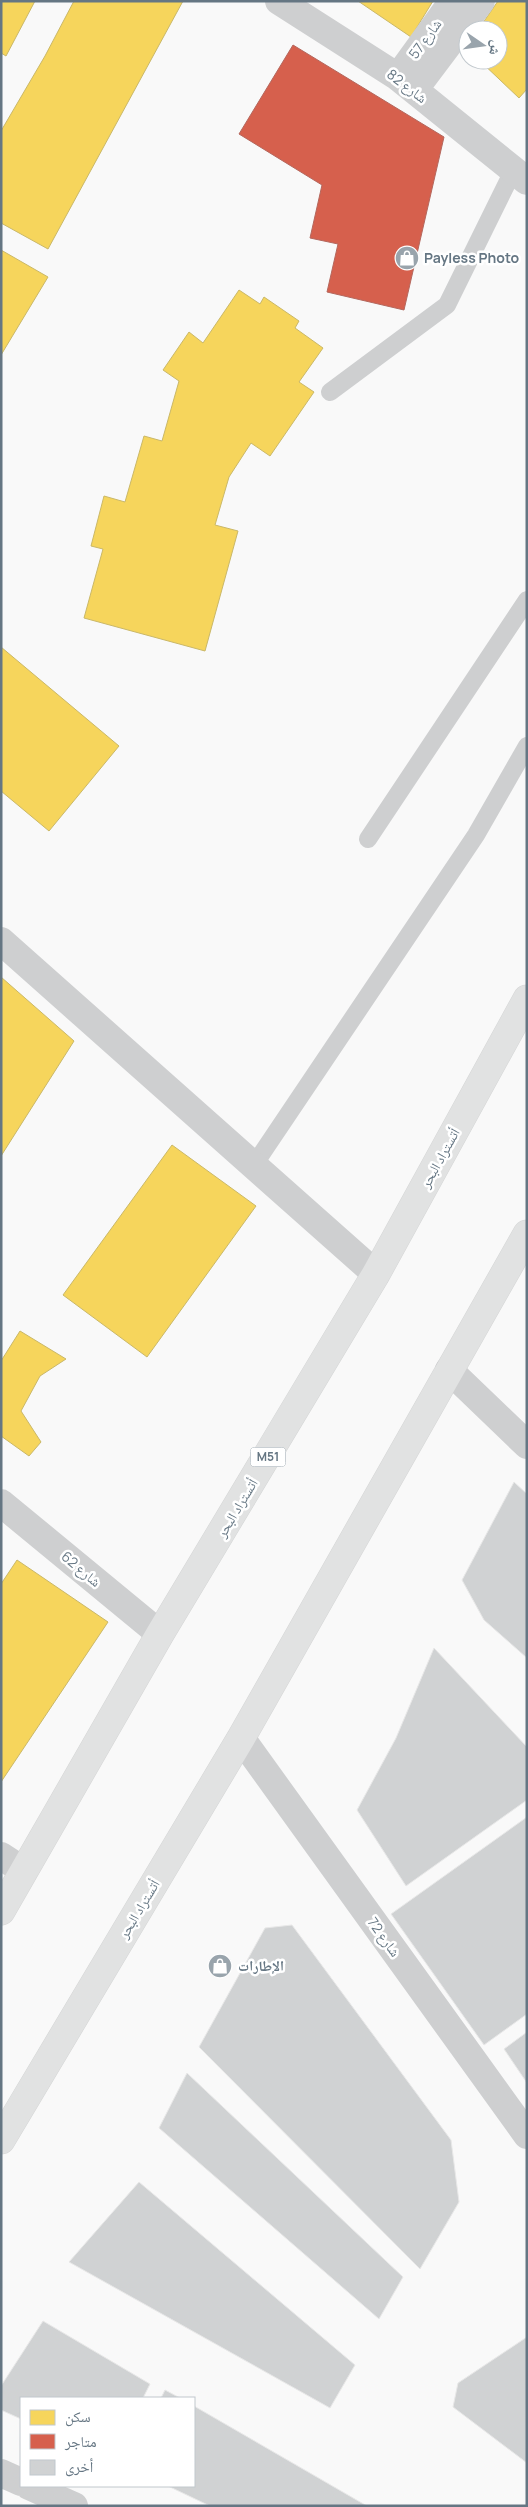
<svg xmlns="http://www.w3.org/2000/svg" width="528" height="2507" font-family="Manrope,'Noto Naskh Arabic',sans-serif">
	<rect width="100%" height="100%" fill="#f9f9f9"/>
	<path fill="#f6d55c" stroke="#cab868" d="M1 1H35L6 56 1 53Z
		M74 1H183L48 249 1 223V131L45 56Z
		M358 1H433L411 37Z
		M498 1H527V89L519 98 479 60H498V30H478Z
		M1 250 48 277 1 355Z
		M239 290 260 304 264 297 299 321 295 328 323 348 299 382 314 392 270 456 251 443 229 477 215 525 238 531 205 651 84 618 103 549 91 546 104 496 125 502 144 436 162 441 179 381 163 370 189 332 203 343Z
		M1 647 119 746 49 831 1 791Z
		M1 977 74 1041 1 1156Z
		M172 1145 256 1206 147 1357 63 1295Z
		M20 1331 66 1359 40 1376 21 1411 41 1442 29 1456 1 1436V1361Z
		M17 1560 108 1622 1 1782V1584Z"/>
	<path fill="#d6604d" stroke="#b4675d" d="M293 45 444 137 404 310 327 292 338 244 310 238 322 185 239 134Z"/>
	<path fill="#d0d2d3" stroke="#e8e8e8" d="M514 1482 527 1494V1658L484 1620 462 1580Z
		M434 1648 527 1747V1800L406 1886 357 1810 396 1738Z
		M527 1817V2014L484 2045 391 1914Z
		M292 1925 451 2140 459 2202 420 2269 199 2047 265 1928Z
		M527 2032V2083L504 2049Z
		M187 2073 403 2277 379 2319 159 2128Z
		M139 2182 355 2365 330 2408 69 2262Z
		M43 2321 150 2384 143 2398H21V2419L1 2410V2386Z
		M527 2337V2463L453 2407 458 2383Z
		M165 2390 180 2398H161Z
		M194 2406 367 2506H210L168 2486H194Z"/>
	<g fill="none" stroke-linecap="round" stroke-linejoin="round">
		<g stroke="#d5d6d6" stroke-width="29">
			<path id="motorway" d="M1 1911 160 1634 376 1274 527 999
				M1 2140 241 1738 527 1234"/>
		</g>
		<path stroke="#cecfd0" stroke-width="18" d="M330 392 447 305 513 171
			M368 839 527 600
			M254 1165 476 835 527 746"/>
		<path stroke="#cecfd0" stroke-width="28" d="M279 1 398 77 527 181
			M398 77 453 1
			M414 90 481 1
			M1 941 376 1274
			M449 1370 527 1445
			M1 1503 160 1634
			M241 1738 527 2135
			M1 1856 24 1871
			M1 2473 21 2482
			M29 2486 74 2506"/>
		<use href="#motorway" stroke="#e1e2e2" stroke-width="28"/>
	</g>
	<defs>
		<g id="shop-disc" transform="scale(1.25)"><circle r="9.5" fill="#99a4ac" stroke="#fff"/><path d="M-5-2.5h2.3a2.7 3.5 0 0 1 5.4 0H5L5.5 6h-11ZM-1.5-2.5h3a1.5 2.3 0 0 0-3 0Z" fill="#fff"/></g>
	</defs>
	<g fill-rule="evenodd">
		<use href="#shop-disc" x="407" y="258"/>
		<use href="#shop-disc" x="220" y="1966"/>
	</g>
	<g text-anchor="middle" stroke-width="5" stroke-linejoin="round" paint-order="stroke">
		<rect fill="#fff" stroke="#939fa8" stroke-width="1" x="250.5" y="1447.5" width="35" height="19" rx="4"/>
		<g font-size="12" font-weight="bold" fill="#657683">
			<text x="268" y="1461">M51</text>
		</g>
		<g font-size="14" fill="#657683" stroke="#fff">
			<text transform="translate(425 39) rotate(-54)" y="5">شارع 57</text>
			<text transform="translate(407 86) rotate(37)" y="5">شارع 82</text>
			<text transform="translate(440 1158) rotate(-61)" y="5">أتستراد البحر</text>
			<text transform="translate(237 1508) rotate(-59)" y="5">أتستراد البحر</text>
			<text transform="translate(81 1569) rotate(40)" y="5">شارع 62</text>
			<text transform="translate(139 1909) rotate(-59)" y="5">أتستراد البحر</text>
			<text transform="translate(384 1937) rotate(54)" y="5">شارع 72</text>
		</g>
		<g font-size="14" font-weight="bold" fill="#657683" stroke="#fff" text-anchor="start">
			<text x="424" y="263">Payless Photo</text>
			<text x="238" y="1971">الإطارات</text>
		</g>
	</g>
	<rect width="528" height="2507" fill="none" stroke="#657683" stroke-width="5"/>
	<rect x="20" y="2397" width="175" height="90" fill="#ffffff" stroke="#c1c8cd"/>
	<rect x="30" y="2410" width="25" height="15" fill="#f6d55c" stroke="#c1c8cd"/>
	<text x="65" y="2422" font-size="15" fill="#657683">سكن</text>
	<rect x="30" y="2434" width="25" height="15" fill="#d6604d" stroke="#c1c8cd"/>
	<text x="65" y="2447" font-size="15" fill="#657683">متاجر</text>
	<rect x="30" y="2460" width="25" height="15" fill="#d0d2d3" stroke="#c1c8cd"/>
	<text x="65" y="2472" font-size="15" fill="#657683">أخرى</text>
	<g transform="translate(483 45) rotate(103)"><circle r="24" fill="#ffffff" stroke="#c1c8cd"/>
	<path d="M0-4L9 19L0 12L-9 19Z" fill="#99a4ac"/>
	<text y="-8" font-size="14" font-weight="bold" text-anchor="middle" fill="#657683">ش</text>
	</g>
</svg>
